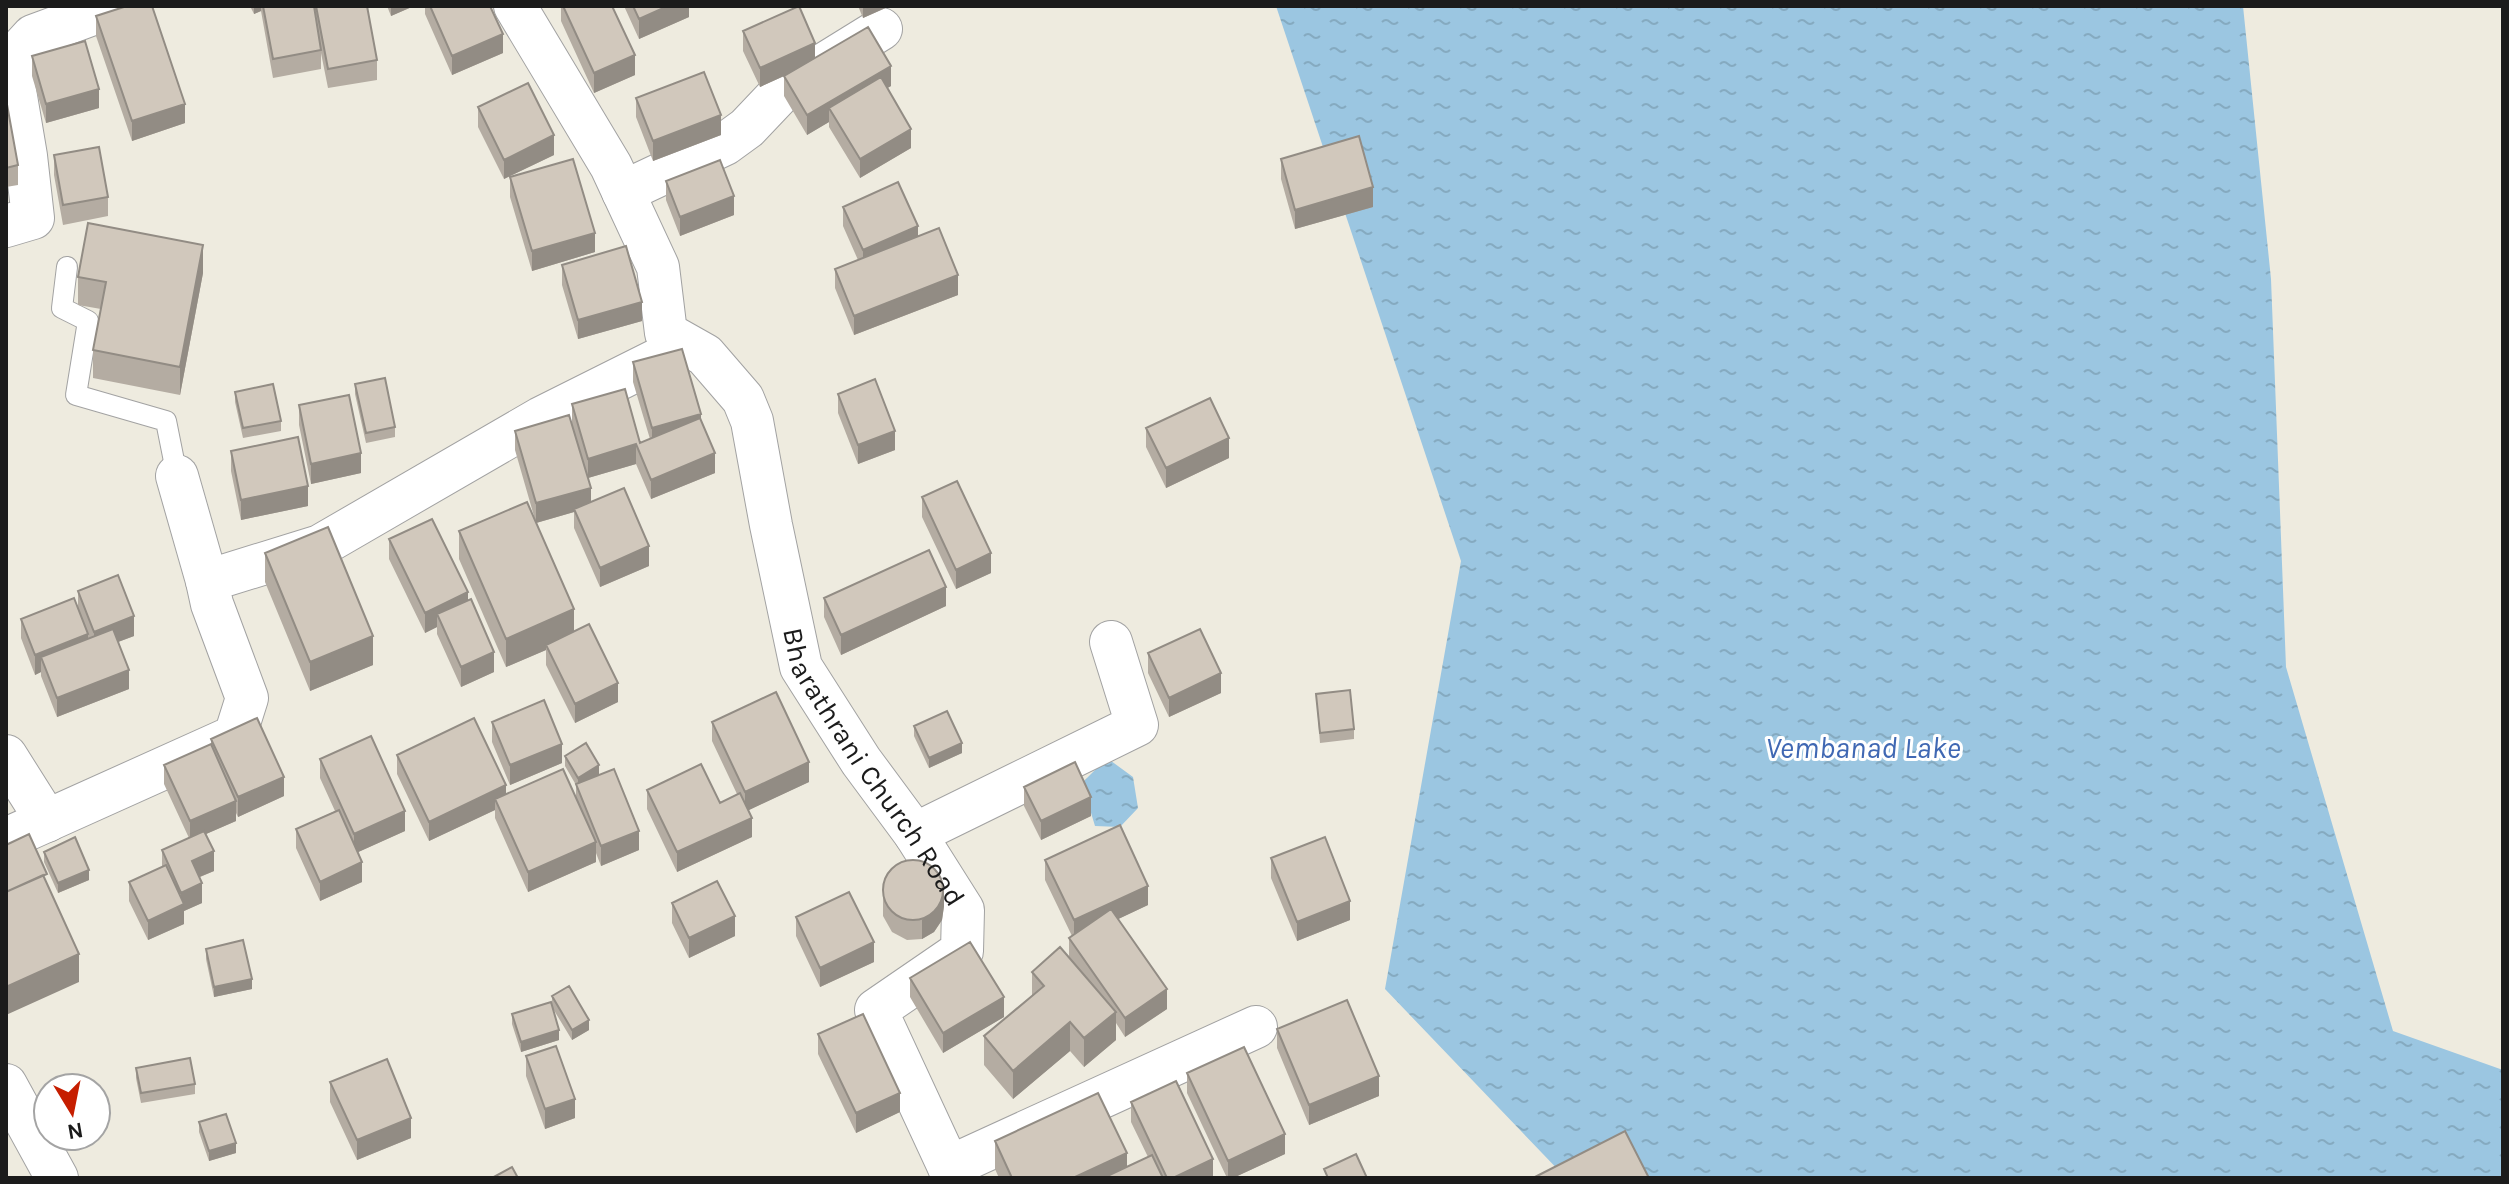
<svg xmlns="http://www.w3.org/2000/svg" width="2509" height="1184" font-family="Karla,sans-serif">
	<defs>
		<pattern id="water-ripples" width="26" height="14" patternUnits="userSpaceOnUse" patternTransform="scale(2)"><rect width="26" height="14" fill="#9bc6e1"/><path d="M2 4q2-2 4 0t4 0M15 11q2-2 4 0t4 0" fill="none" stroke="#85aac0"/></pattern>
	</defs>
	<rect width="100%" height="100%" fill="#eeebdf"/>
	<path fill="url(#water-ripples)" d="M1276 6H2243L2271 279 2286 667 2393 1031 2503 1070V1178H1566L1385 989 1461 561Z
		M1107 758 1133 777 1138 808 1120 827 1095 826 1082 783Z"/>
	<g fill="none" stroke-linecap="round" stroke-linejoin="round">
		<g stroke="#a2a2a2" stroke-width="22">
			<path id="service" d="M67 267 62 308 88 321 76 395 166 421 177 476"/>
		</g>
		<g stroke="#a2a2a2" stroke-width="44">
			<g id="minor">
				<path id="s1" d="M515 6 611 166 658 267 666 333 705 355 743 399 752 421 771 525 801 667 861 761 915 834 963 910 962 951 876 1010 954 1178"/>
				<path d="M623 192 725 144 747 128 784 89 881 29"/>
				<path d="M6 226 33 218 26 156 10 61 33 36 114 6"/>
				<path d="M177 476 207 581"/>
				<path d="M6 756 47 821"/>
				<path d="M915 834 1137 725 1111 642"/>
				<path d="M6 839 235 736 247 698 212 604 207 581 320 546 541 418 683 347"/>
				<path d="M6 1085 57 1178"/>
				<path d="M949 1167 1256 1027"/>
			</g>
		</g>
		<use href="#service" stroke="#fff" stroke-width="20"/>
		<use href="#minor" stroke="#fff" stroke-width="42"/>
	</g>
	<path fill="#b4aca2" d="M250 6H367L377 60V80L328 88 321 53V69L273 78 261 11 254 14Z
		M387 6H414L391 16Z
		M425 6H490L503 53 452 75 425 14Z
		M561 6H612L635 75 594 93 561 21Z
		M624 6H689V17L639 39Z
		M858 6H890L863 18Z
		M96 16 185 123 132 141 96 36Z
		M743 31 891 86 887 88 911 148 860 178 829 127V122L807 135 784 96V76L760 87 743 51Z
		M32 56 99 108 46 123 32 76Z
		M636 98 721 135 653 161 636 117Z
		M6 99 18 165V185L6 187Z
		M478 107 554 155 504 179 478 127Z
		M54 155 108 197V216L63 225 54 175Z
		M1281 159 1373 207 1295 229 1281 179Z
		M510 177 595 252 532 271 510 197Z
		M666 181 734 215 680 236 666 200Z
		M843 207 918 236 958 295 854 335 835 288V269L858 260 843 226Z
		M562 265 642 321 578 339 562 285Z
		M203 273 180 395 93 378V350L101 309 78 305V277Z
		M633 362 701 421 715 473 651 499 636 464 588 478 591 502 649 566 600 587 574 528V512L536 523 515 450V431L572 423V404L640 443 650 439 633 382Z
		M355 384 395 427V437L366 443 355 394Z
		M235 392 281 421V431L243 438 235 402Z
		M838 394 895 450 858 464 838 413Z
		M299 405 361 473 311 484 299 425Z
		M1146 428 1229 458 1166 488 1146 447Z
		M231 451 308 506 241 520 231 471Z
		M922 497 991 573 956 589 922 517Z
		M459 531 574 632 618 702 575 723 546 665V650L506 667 459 559Z
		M389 539 468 601 494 672 461 687 437 634V627L425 633 389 559Z
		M265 553 373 665 310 691 265 582Z
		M78 591 134 636 118 642 129 689 57 717 41 676V672L35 675 21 638V619L78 606Z
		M824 598 946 606 841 655 824 617Z
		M1148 653 1221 693 1169 717 1148 673Z
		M1316 694 1354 729V739L1320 743Z
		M492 722 562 763 510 785 492 742Z
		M712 722 809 782 748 810 752 837 677 872 647 809V790L720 803 737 794 712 741Z
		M914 726 962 753 929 768 914 736Z
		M211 739 284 796 238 817 236 813V821L206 834 214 871 200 877 202 903 184 911V924L148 940 129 901V882L162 867V850L189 838 164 784V765L211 746Z
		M397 755 506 794 576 799V785L565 766V756L599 775 639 850 601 866 596 853V862L528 892 495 818V810L429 841 397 774Z
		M320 759 405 831 358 852 362 882 320 901 296 848V829L335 811 320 778Z
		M1024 787 1091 816 1041 840 1024 806Z
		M44 852 89 880 58 893 44 862Z
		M1271 858 1350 920 1297 941 1271 878Z
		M1045 860 1148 905 1118 919 1167 1009 1125 1037 1116 1023V1040L1084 1067 1070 1051 1013 1099 984 1065V1036L1032 996V972L1069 957V938L1072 936 1045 880Z
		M883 897 944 906 942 920 934 932 922 939 907 940 892 932 883 916Z
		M672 903 735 936 689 958 672 923Z
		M796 917 874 962 820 987 796 936Z
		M206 949 252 989 214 997 206 959Z
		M910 978 1004 1017 943 1053 910 997Z
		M552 996 589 1030 572 1040 552 1007 559 1040 521 1052 512 1024V1014L552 1005Z
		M1277 1029 1379 1096 1309 1125 1277 1048Z
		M818 1034 900 1112 856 1133 818 1054Z
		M526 1056 575 1118 545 1129 526 1076Z
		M136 1068 195 1084V1094L141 1103 136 1078Z
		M1187 1073 1285 1154 1233 1178H1227L1187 1093Z
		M330 1082 411 1138 357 1160 330 1102Z
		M1131 1102 1213 1178H999L995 1169V1141L1127 1167 1148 1157 1131 1122Z
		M199 1122 236 1153 209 1161 199 1132Z"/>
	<path fill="#928c84" d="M254 6H261V11L254 14Z
		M391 6H414L391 16Z
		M668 6H689V17L639 39V19Z
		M863 6H890L863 18Z
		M503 34V53L452 75V56Z
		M815 43V62L760 87V68Z
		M635 55V75L594 93V73Z
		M7 64V84H6V65Z
		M891 66V86L835 118 829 108V122L807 135V115Z
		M99 89V108L46 123V104Z
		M185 104V123L132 141V121Z
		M721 115V135L653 161V141Z
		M911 129V148L860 178V159Z
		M554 135V155L504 179V160Z
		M1373 187V207L1295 229V210Z
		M734 196V215L680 236V217Z
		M918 226V245L863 270V250Z
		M595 233V252L532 271V251Z
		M203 245V273L180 395V367Z
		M958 275V295L854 335V316Z
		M642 302V321L578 339V320Z
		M701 414V433L652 448V428Z
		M895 431V450L858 464V445Z
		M1229 438V458L1166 488V468Z
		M636 444V464L588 478V459Z
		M361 453V473L311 484V464Z
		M715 453V473L651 499V480Z
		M308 486V506L241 520V500Z
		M591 488V507L574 509V512L536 523V503Z
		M649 546V566L600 587V568Z
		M991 553V573L956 589V570Z
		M946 587V606L841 655V635Z
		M468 592V612L437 614V627L425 633V613Z
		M574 609V638L546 645V650L506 667V639Z
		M134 616V636L94 651V632Z
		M88 634V654L41 657V672L35 675V655Z
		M373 636V665L310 691V662Z
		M494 652V672L461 687V667Z
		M129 670V689L57 717V698Z
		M1221 673V693L1169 717V698Z
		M618 683V702L575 723V704Z
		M962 743V753L929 768V758Z
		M562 744V763L510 785V765Z
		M809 762V782L745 812V792Z
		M599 765V775L578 788V778Z
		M284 777V796L238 817V797Z
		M506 785V805L495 799V810L429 841V822Z
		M1091 797V816L1041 840V821Z
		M236 801V821L190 841V821Z
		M405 811V831L354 854V834Z
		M752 818V837L677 872V852Z
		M639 831V850L601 866V846Z
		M596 842V862L528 892V872Z
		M214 851V871L192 880V861Z
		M362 862V882L320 901V882Z
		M89 870V880L58 893V883Z
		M202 883V903L184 911V924L148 940V921L181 906V893Z
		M944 886V906L942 920 934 932 922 939V920Z
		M1148 886V905L1074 940V920Z
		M1350 901V920L1297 941V922Z
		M735 916V936L689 958V938Z
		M874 942V962L820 987V968Z
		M79 954V982L6 1015V987Z
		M252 979V989L214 997V987Z
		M1167 989V1009L1125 1037V1018Z
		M1004 997V1017L943 1053V1033Z
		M1116 1012V1040L1084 1067V1038Z
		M589 1020V1030L572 1040V1030Z
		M1070 1022V1051L1013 1099V1071Z
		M559 1030V1040L521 1052V1042Z
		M1379 1076V1096L1309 1125V1105Z
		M900 1093V1112L856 1133V1113Z
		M575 1099V1118L545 1129V1109Z
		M411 1118V1138L357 1160V1140Z
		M1285 1134V1154L1233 1178H1228V1161Z
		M236 1143V1153L209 1161V1151Z
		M1127 1153V1178H1073Z
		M1213 1159V1178H1173Z"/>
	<path fill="#d1c8bc" stroke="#928c84" stroke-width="2" d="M127 6H152L185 104 132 121 96 16Z
		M263 6H314L321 50 273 59Z
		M316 6H367L377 60 328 69Z
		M430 6H490L503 34 452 56Z
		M563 6H612L635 55 594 73Z
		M633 6H668L639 19Z
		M799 6 815 43 760 68 743 31Z
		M868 27 891 66 807 115 784 76Z
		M85 41 99 89 46 104 32 56Z
		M704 72 721 115 653 141 636 98Z
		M881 77 911 129 860 159 829 108Z
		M528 83 554 135 504 160 478 107Z
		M6 99 18 165 6 168Z
		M1359 136 1373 187 1295 210 1281 159Z
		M99 147 108 197 63 205 54 155Z
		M573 159 595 233 532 251 510 177Z
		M720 160 734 196 680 217 666 181Z
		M898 182 918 226 863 250 843 207Z
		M88 223 203 245 180 367 93 350 106 282 78 277Z
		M939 228 958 275 854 316 835 269Z
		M626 246 642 302 578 320 562 265Z
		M682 349 701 414 652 428 633 362Z
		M385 378 395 427 366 433 355 384Z
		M875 379 895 431 858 445 838 394Z
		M273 384 281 421 243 428 235 392Z
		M625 389 640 443 700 418 715 453 651 480 636 444 588 459 572 404Z
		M349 395 361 453 311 464 299 405Z
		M1210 398 1229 438 1166 468 1146 428Z
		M569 415 591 488 536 503 515 431Z
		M298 437 308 486 241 500 231 451Z
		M957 481 991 553 956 570 922 497Z
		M624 488 649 546 600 568 574 509Z
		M527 502 574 609 506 639 459 531Z
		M432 519 468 592 425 613 389 539Z
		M328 527 373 636 310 662 265 553Z
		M929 550 946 587 841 635 824 598Z
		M118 575 134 616 94 632 78 591Z
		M74 598 88 634 35 655 21 619Z
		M471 599 494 652 461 667 437 614Z
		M589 624 618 683 575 704 546 645Z
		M113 629 129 670 57 698 41 657Z
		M1200 629 1221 673 1169 698 1148 653Z
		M1350 690 1354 729 1320 733 1316 694Z
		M776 692 809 762 745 792 712 722Z
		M544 700 562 744 510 765 492 722Z
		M947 711 962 743 929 758 914 726Z
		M257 718 284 777 238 797 211 739Z
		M474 718 506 785 429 822 397 755Z
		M371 736 405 811 354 834 320 759Z
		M586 743 599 765 578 778 565 756Z
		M211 744 236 801 190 821 164 765Z
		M1075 762 1091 797 1041 821 1024 787Z
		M701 764 720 803 740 793 752 818 677 852 647 790Z
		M563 769 596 842 528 872 495 799Z
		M614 769 639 831 601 846 576 784Z
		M339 810 362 862 320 882 296 829Z
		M1120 825 1148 886 1074 920 1045 860Z
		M204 831 214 851 192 861 202 883 181 893 162 850Z
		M29 834 47 874 6 892V845Z
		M75 837 89 870 58 883 44 852Z
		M1325 837 1350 901 1297 922 1271 858Z
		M883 890a30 30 0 1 1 60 0a30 30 0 1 1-60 0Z
		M166 865 184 904 148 921 129 882Z
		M43 875 79 954 6 987V892Z
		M717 881 735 916 689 938 672 903Z
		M849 892 874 942 820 968 796 917Z
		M1111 909 1167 989 1125 1018 1069 938Z
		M243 940 252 979 214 987 206 949Z
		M970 942 1004 997 943 1033 910 978Z
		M1060 947 1116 1012 1084 1038 1070 1022 1013 1071 984 1036 1044 986 1032 972Z
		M569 986 589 1020 572 1030 552 996Z
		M1347 1000 1379 1076 1309 1105 1277 1029Z
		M551 1002 559 1030 521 1042 512 1014Z
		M863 1014 900 1093 856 1113 818 1034Z
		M556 1046 575 1099 545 1109 526 1056Z
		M1244 1047 1285 1134 1228 1161 1187 1073Z
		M190 1058 195 1084 141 1093 136 1068Z
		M387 1059 411 1118 357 1140 330 1082Z
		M1176 1081 1213 1159 1173 1178H1167L1131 1102Z
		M1098 1093 1127 1153 1073 1178H1012L995 1141Z
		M226 1114 236 1143 209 1151 199 1122Z
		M1625 1131 1649 1178H1533Z
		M1356 1154 1367 1178H1328L1324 1169Z
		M1152 1155 1163 1178H1103Z
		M512 1167 518 1178H492Z"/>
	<g text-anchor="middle" stroke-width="6" stroke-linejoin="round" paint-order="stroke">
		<g font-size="28" fill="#1b1b1b" stroke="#fff">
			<text dy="10" stroke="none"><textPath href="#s1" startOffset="864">Bharathrani Church Road</textPath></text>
		</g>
		<g font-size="30" font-style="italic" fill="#4068b3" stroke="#fff">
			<text x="1863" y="758">Vembanad Lake</text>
		</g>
	</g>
	<rect width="2509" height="1184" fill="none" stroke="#1b1b1b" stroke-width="16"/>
	<g transform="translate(72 1112) rotate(170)"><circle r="38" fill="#ffffff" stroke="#a4a4a4" stroke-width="2"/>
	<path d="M0-6L14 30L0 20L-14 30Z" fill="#c61e00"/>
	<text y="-12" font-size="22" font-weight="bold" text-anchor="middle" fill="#1b1b1b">N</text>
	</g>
</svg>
